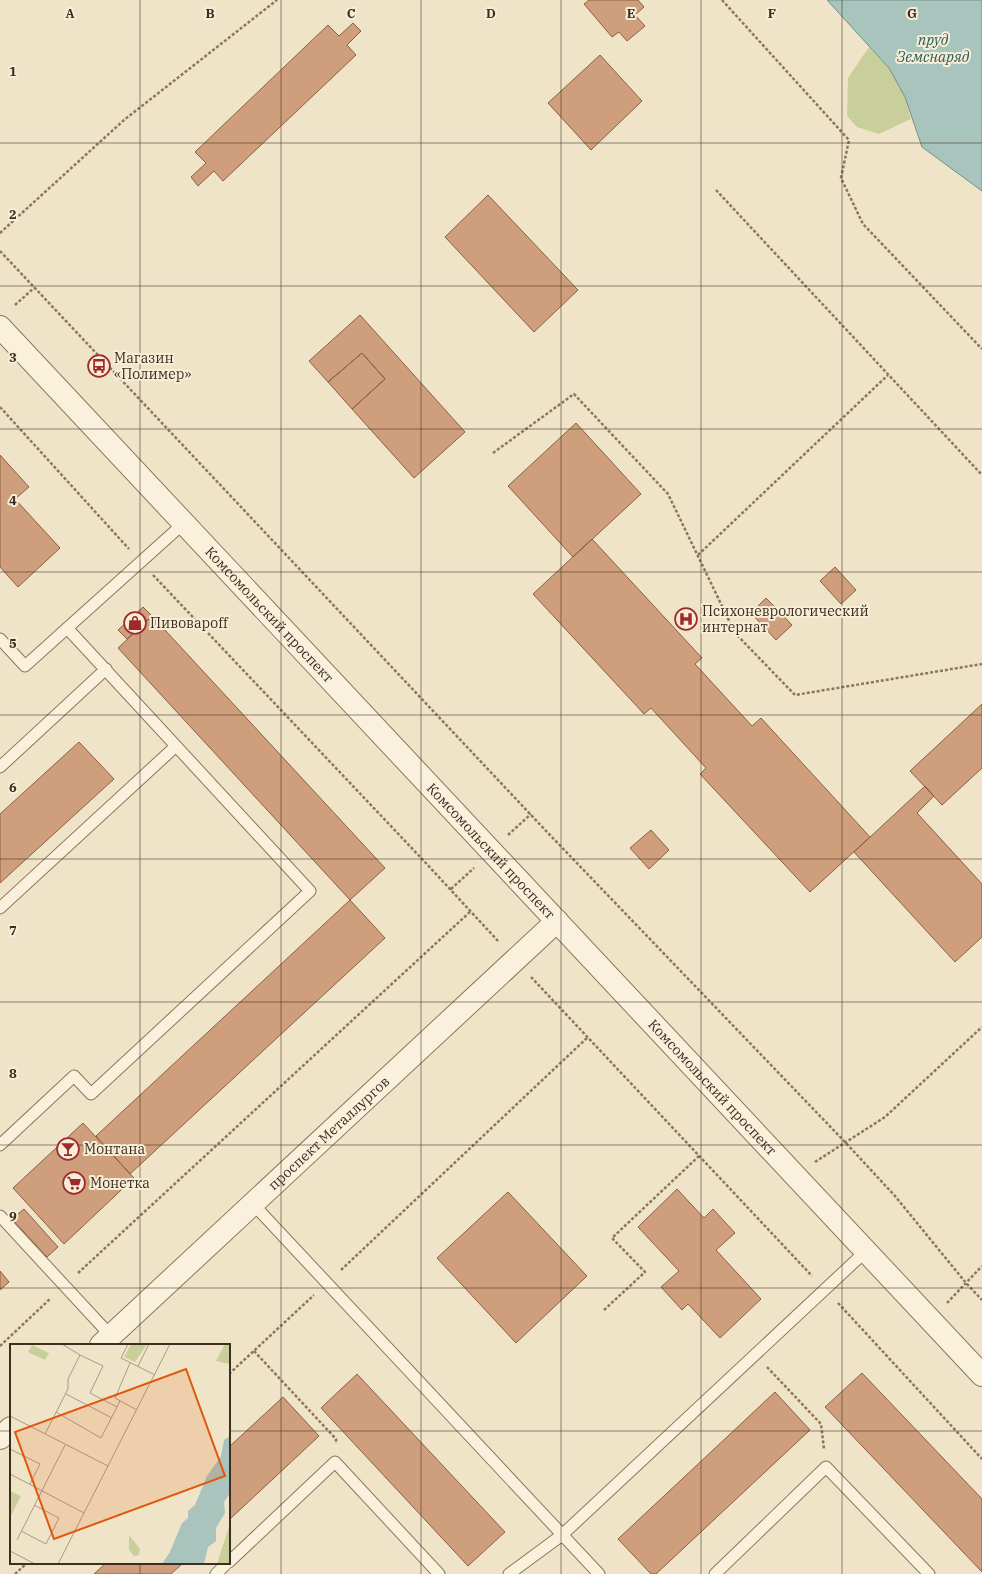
<svg xmlns="http://www.w3.org/2000/svg" width="982" height="1574" font-family="'IBM Plex Serif',serif">
	<rect width="100%" height="100%" fill="#f0e4c8"/>
	<path fill="#c9cf9b" d="M869 47 889 68 905 97 911 119 879 134 857 127 847 116 848 78Z"/>
	<path fill="#a9c4bc" stroke="#6f938a" d="M827 0H982V191L922 147 905 97 889 68Z"/>
	<path fill="#cf9f7d" stroke="#8d5f41" d="M589 0H638L644 7 635 15 645 26 627 41 619 32 612 37 584 4Z
		M353 23 361 31 347 45 356 55 223 181 214 171 198 186 191 177 206 163 195 152 328 25 339 36Z
		M600 55 642 101 591 150 548 103Z
		M488 195 578 290 534 332 445 237Z
		M360 315 465 432 414 478 352 409 385 379 362 353 328 382 309 361Z
		M362 353 385 379 352 409 328 382Z
		M576 423 641 494 573 557 508 486Z
		M0 455 29 487 15 499 60 548 18 587 0 567Z
		M592 539 702 658 695 664 752 726 761 718 870 837 810 892 700 774 706 768 651 708 644 714 533 594Z
		M835 567 856 590 841 604 820 581Z
		M766 598 792 625 776 640 751 613Z
		M143 607 152 616 127 639 118 630Z
		M152 616 385 868 350 900 118 648Z
		M982 704V768L942 805 910 771Z
		M79 742 114 779 0 883V814Z
		M925 786 934 796 917 813 982 884V937L955 962 854 852Z
		M651 830 669 850 649 869 630 848Z
		M350 900 385 938 130 1174 96 1136Z
		M83 1123 134 1178 64 1244 13 1188Z
		M677 1189 704 1218 713 1209 735 1233 716 1250 761 1299 720 1338 688 1304 682 1310 661 1287 679 1271 638 1227Z
		M508 1192 587 1276 516 1343 437 1258Z
		M24 1209 58 1247 47 1257 12 1219Z
		M0 1271 9 1282 0 1290Z
		M862 1373 982 1499V1572L825 1407Z
		M357 1374 505 1532 468 1566 321 1408Z
		M775 1392 810 1430 656 1574H651L618 1539Z
		M283 1397 319 1436 229 1520V1447Z
		M106 1563H183L171 1574H94Z"/>
	<g fill="none" stroke-linecap="round" stroke-linejoin="round">
		<g stroke="#8d765c" stroke-width="13">
			<path id="service" d="M0 639 25 666 184 523
				M0 767 106 669
				M0 908 176 746
				M0 1145 74 1076 91 1094 310 891 67 628
				M253 1204 599 1574
				M0 1216 111 1336
				M229 1562 335 1462 439 1574
				M216 1574 227 1563
				M509 1574 562 1535 866 1251
				M715 1574 826 1467 929 1574"/>
		</g>
		<g stroke="#8d765c" stroke-width="24">
			<g id="tertiary">
				<path id="s1" d="M0 327 982 1375"/>
				<path id="s2" d="M101 1345 557 921"/>
				<path d="M0 1438 11 1428"/>
			</g>
		</g>
		<path stroke="#8d765c" stroke-width="2.5" stroke-dasharray="3 2" stroke-linecap="butt" d="M722 0 849 140 841 178 863 224 982 349
			M716 190 982 475
			M0 233 124 120 277 0
			M0 251 548 833 845 1142 895 1196 966 1283 982 1300
			M15 305 34 288
			M0 407 129 549
			M493 453 574 394 668 494 735 633 795 695 982 664
			M698 555 888 375
			M153 575 423 860 499 942
			M508 835 531 814
			M451 889 474 868
			M531 977 812 1276
			M815 1162 885 1117 982 1027
			M341 1270 588 1037
			M78 1273 471 911
			M838 1303 982 1459
			M947 1303 982 1266
			M604 1310 645 1272 612 1238 699 1156
			M0 1346 51 1298
			M254 1351 336 1439V1444
			M767 1367 821 1424 824 1449
			M229 1374 314 1295
			M15 1574 27 1563"/>
		<use href="#service" stroke="#faf1dc" stroke-width="11"/>
		<use href="#tertiary" stroke="#faf1dc" stroke-width="22"/>
	</g>
	<path fill="none" stroke="#3d2e20" stroke-width="1" stroke-opacity="0.55" d="M140 0V1345M281 0V1574M421 0V1574M561 0V1574M701 0V1574M842 0V1574M0 143H982M0 286H982M0 429H982M0 572H982M0 715H982M0 859H982M0 1002H982M0 1145H982M0 1288H982M0 1431H11M229 1431H982M140 1563V1574"/>
	<defs>
		<g id="bus-ring" transform="scale(1.15)"><circle r="9.5" fill="#f7eed8" stroke="#9e2a2b" stroke-width="1.5"/><path d="M-5-6H5V4H4V6H2V4H-2V6H-4V4H-5ZM-3.5-4V0h7V-4ZM-3.5 1.2v1.5H-2V1.2ZM2 1.2v1.5H3.5V1.2Z" fill="#9e2a2b"/></g>
		<g id="hospital-ring" transform="scale(1.15)"><circle r="9.5" fill="#f7eed8" stroke="#9e2a2b" stroke-width="1.5"/><path d="M-5-5h3v3.5h4V-5h3V5h-3V1.5h-4V5h-3Z" fill="#9e2a2b"/></g>
		<g id="shop-ring" transform="scale(1.15)"><circle r="9.5" fill="#f7eed8" stroke="#9e2a2b" stroke-width="1.5"/><path d="M-5-2.5h2.3a2.7 3.5 0 0 1 5.4 0H5L5.5 6h-11ZM-1.5-2.5h3a1.5 2.3 0 0 0-3 0Z" fill="#9e2a2b"/></g>
		<g id="bar-ring" transform="scale(1.15)"><circle r="9.5" fill="#f7eed8" stroke="#9e2a2b" stroke-width="1.5"/><path d="M-6-5H6L.8 .8V4.5H3.5V6h-7V4.5H-.8V.8Z" fill="#9e2a2b"/></g>
		<g id="supermarket-ring" transform="scale(1.15)"><circle r="9.5" fill="#f7eed8" stroke="#9e2a2b" stroke-width="1.5"/><path d="M-6-5.5h2.5l.6 2H6L4.5 2H-2.5L-4.4-4H-6ZM-1.5 3.2a1.3 1.3 0 1 0 .1 0ZM3 3.2a1.3 1.3 0 1 0 .1 0Z" fill="#9e2a2b"/></g>
	</defs>
	<g fill-rule="evenodd">
		<use href="#bus-ring" x="99" y="366"/>
		<use href="#hospital-ring" x="686" y="619"/>
		<use href="#shop-ring" x="135" y="623"/>
		<use href="#bar-ring" x="68" y="1149"/>
		<use href="#supermarket-ring" x="74" y="1183"/>
	</g>
	<g text-anchor="middle" stroke-width="4" stroke-linejoin="round" paint-order="stroke">
		<g font-size="14" fill="#3d2e20" stroke="#f7eed8" text-anchor="start">
			<text x="114" y="363">Магазин<tspan x="114" dy="16">«Полимер»</tspan></text>
			<text x="702" y="616">Психоневрологический<tspan x="702" dy="16">интернат</tspan></text>
			<text x="150" y="628">Пивовароff</text>
			<text x="84" y="1154">Монтана</text>
			<text x="90" y="1188">Монетка</text>
		</g>
		<g font-size="14" fill="#3d2e20" stroke="#f7eed8">
			<text dy="5" stroke="none"><textPath href="#s1" startOffset="394">Комсомольский проспект</textPath></text>
			<text dy="5" stroke="none"><textPath href="#s1" startOffset="718">Комсомольский проспект</textPath></text>
			<text dy="5" stroke="none"><textPath href="#s1" startOffset="1042">Комсомольский проспект</textPath></text>
			<text dy="5" stroke="none"><textPath href="#s2" startOffset="311">проспект Металлургов</textPath></text>
		</g>
		<g font-size="15" font-style="italic" fill="#2f5d5a" stroke="#f7eed8">
			<text x="933" y="45">пруд<tspan x="933" dy="17">Земснаряд</tspan></text>
		</g>
	</g>
	<g transform="translate(10 1344)">
		<rect width="220" height="220" fill="#f0e4c8"/>
		<path d="M121 0H137L125 18 114 13ZM215 0H220L219 20 206 17ZM22 1 39 9 35 16 18 8ZM0 147 11 152 0 174ZM220 182V220H207L218 186ZM119 191 130 205 129 211 124 212 119 206Z" fill="#c9cf9b"/>
		<path d="M220 92V149L214 158 215 169 206 184V197L198 203 194 220H152L160 208 172 179 178 174V167L185 161 197 132 211 112 214 96Z" fill="#a9c4bc"/>
		<path fill="none" stroke="#a89b85" stroke-width="1" d="M52 0 70 11M118 0 111 14 145 31M120 19 105 54 127 66M128 22 139 0M56 50 102 74M46 68 91 94 110 57M0 72 98 122M35 90 58 45V35L70 11 93 22 80 49 107 63M0 105 30 120 20 140M0 130 74 169M11 187 36 200 49 174 24 161M7 196 55 101M0 207 25 220M48 220 160 0"/>
		<path fill="#df570d" fill-opacity="0.15" stroke="#df570d" stroke-width="2" d="M176 25 215 132 44 195 5 88Z"/>
		<rect width="220" height="220" fill="none" stroke="#3d2e20" stroke-width="2"/>
	</g>
	<g font-size="13" text-anchor="middle" font-weight="bold" fill="#3d2e20" stroke="#f7eed8" stroke-width="4" stroke-linejoin="round" paint-order="stroke">
		<text x="70" y="18">A</text>
		<text x="210" y="18">B</text>
		<text x="351" y="18">C</text>
		<text x="491" y="18">D</text>
		<text x="631" y="18">E</text>
		<text x="772" y="18">F</text>
		<text x="912" y="18">G</text>
		<text x="13" y="76">1</text>
		<text x="13" y="219">2</text>
		<text x="13" y="362">3</text>
		<text x="13" y="505">4</text>
		<text x="13" y="648">5</text>
		<text x="13" y="792">6</text>
		<text x="13" y="935">7</text>
		<text x="13" y="1078">8</text>
		<text x="13" y="1221">9</text>
	</g>
</svg>
